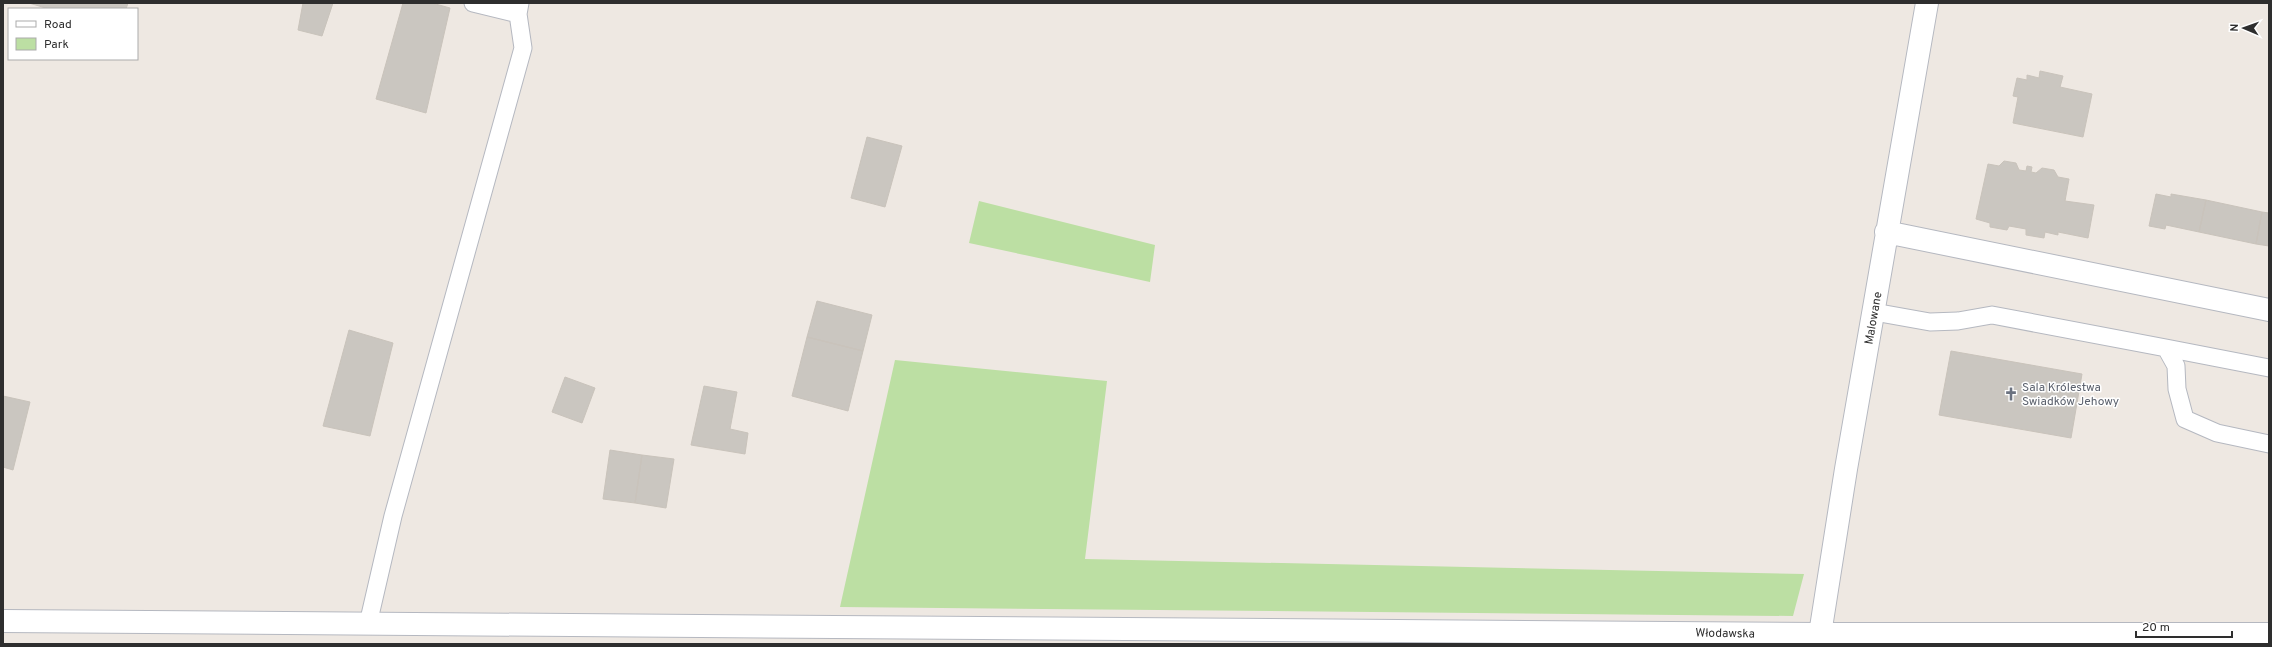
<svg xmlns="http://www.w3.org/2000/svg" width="2272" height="647" font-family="Overpass,sans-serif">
	<rect width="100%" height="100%" fill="#eee8e2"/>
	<path fill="#bcdfa3" d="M979 201 1155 245 1150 282 969 243Z
		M895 360 1107 381 1085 559 1804 574 1793 616 840 607Z"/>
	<path fill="#cac6c0" stroke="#c9c3bb" d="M29 3H128L126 9H49Z
		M303 3H333L322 36 298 30Z
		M403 3H432L450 8 426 113 376 99Z
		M2040 71 2063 76 2060 87 2092 94 2083 137 2013 123 2018 97 2013 96 2017 78 2027 80V75L2039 78Z
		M867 137 902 146 885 207 851 198Z
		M2004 161 2016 163 2019 170 2026 171 2027 166 2032 167 2031 172 2036 173 2042 168 2054 170 2058 177 2069 179 2065 201 2094 205 2088 238 2058 232V235L2045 232 2044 238 2026 235V229L2009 226 2007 230 1990 227V223L1976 219 1988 164 1999 166Z
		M2156 194 2171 197V194L2206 200 2199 232 2166 225 2165 229 2149 226Z
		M2206 200 2262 212 2256 244 2199 232Z
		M2262 212 2269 213V246L2256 244Z
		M817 301 872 315 863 351 807 337Z
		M349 330 393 343 370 436 323 426Z
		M807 337 863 351 848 411 792 396Z
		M1951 351 2082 374 2071 438 1939 415Z
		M565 377 595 388 582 423 552 412Z
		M704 386 737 392 730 429 748 433 745 454 691 445Z
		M3 396 30 402 13 470 3 467Z
		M610 450 642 455 635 503 603 499Z
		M642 455 674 459 666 508 635 503Z"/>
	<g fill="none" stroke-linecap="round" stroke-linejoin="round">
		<g stroke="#b5b8c0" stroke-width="19">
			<path id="service" d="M473 3 518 14
				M1874 312 1930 322 1958 321 1992 315 2166 348 2176 366 2177 389 2185 419 2217 433 2269 444
				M2166 348 2269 368
				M368 624 393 516 523 48 518 14 520 3"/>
		</g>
		<g stroke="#b5b8c0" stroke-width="24">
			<path id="minor" d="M1886 232 2269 310
				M1820 634 1846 469 1927 3"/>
		</g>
		<g stroke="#b5b8c0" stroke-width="24">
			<path id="secondary" d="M3 621 1820 634H2269"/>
		</g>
		<use href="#service" stroke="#fff" stroke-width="17"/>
		<use href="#minor" stroke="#fff" stroke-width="22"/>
		<use href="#secondary" stroke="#fff" stroke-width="22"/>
	</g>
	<defs>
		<g id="church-bare" transform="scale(1.08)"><path d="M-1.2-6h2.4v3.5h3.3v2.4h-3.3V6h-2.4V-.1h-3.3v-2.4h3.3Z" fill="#6b7280" stroke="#fff" stroke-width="2.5" paint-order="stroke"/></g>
	</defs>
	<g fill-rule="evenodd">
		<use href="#church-bare" x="2011" y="394"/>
	</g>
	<g text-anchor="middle" stroke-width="3" stroke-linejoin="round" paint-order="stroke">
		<g font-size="12" fill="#2e2e2e" stroke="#fff">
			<text transform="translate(1873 318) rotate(-80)" y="4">Malowane</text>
			<text transform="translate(1725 633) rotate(1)" y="4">Włodawska</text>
		</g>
		<g font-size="12" fill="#5b616d" stroke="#fff" text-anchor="start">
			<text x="2022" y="391">Sala Królestwa<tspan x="2022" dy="14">Swiadków Jehowy</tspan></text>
		</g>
	</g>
	<rect width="2272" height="647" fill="none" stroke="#2e2e2e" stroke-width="8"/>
	<rect x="8" y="8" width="130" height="52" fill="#ffffff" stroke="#ababab"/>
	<rect x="16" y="21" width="20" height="6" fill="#ffffff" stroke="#ababab"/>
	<text x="44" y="28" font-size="12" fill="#2e2e2e">Road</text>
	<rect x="16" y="38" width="20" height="12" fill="#bcdfa3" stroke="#ababab"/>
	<text x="44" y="48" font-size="12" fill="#2e2e2e">Park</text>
	<g transform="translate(2244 28) rotate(272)" stroke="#ffffff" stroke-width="3" paint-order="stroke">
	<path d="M0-3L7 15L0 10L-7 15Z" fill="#2e2e2e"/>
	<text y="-6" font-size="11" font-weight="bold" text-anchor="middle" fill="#2e2e2e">N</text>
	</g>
	<path d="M2136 631v6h96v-6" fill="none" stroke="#2e2e2e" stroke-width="2"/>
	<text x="2142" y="631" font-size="12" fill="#2e2e2e" stroke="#ffffff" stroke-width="3" paint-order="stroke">20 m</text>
</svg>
